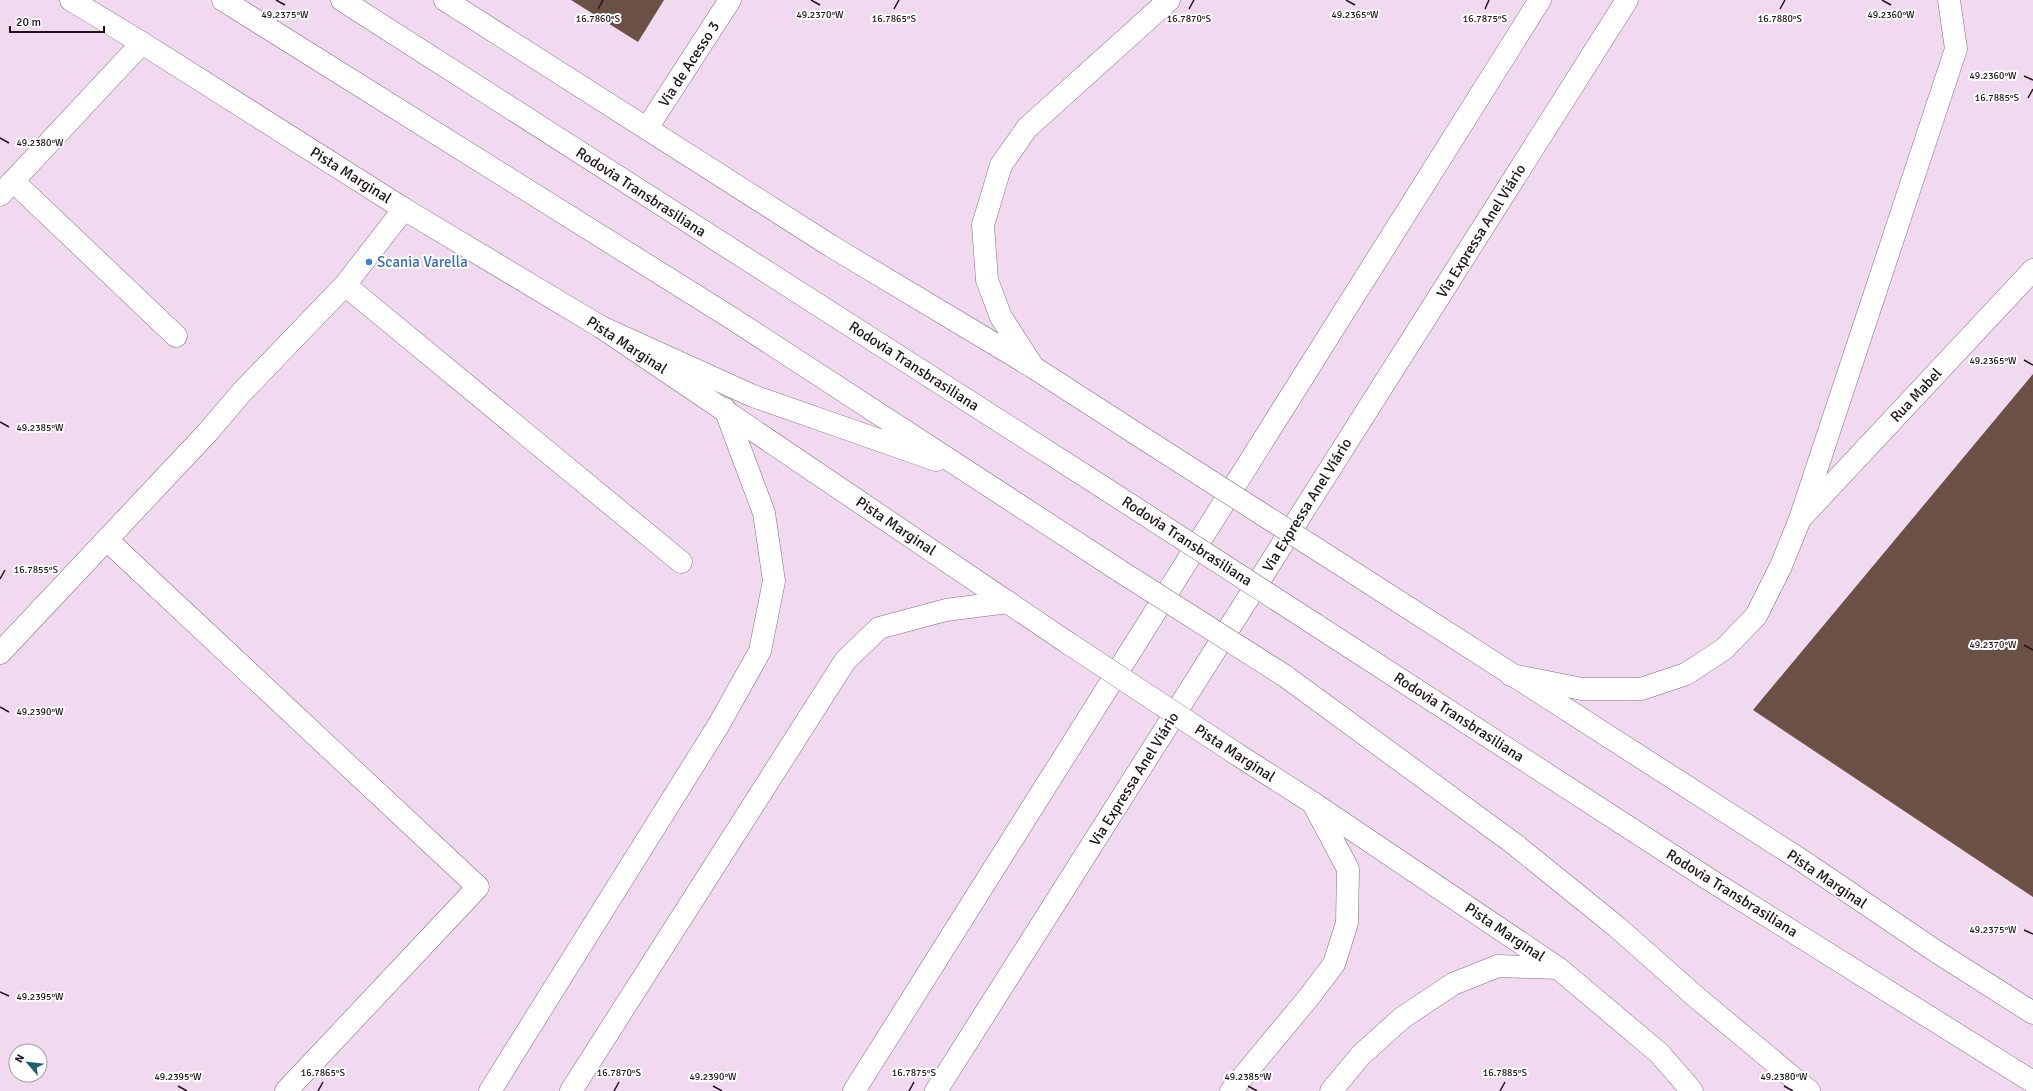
<svg xmlns="http://www.w3.org/2000/svg" width="2033" height="1091" font-family="Signika,sans-serif">
	<rect width="100%" height="100%" fill="#f1d9f0"/>
	<path fill="#6b5046" d="M571 0H664L638 42Z
		M2033 374V897L1753 710Z"/>
	<g fill="none" stroke-linecap="round" stroke-linejoin="round">
		<g stroke="#836d82" stroke-width="23">
			<path id="minor" d="M647 128 730 0
				M13 181 176 336
				M0 195 142 43
				M345 285 681 562
				M1800 519 2033 270
				M107 540 478 887 286 1091
				M0 653 207 433 242 392 345 285 404 209"/>
		</g>
		<g stroke="#836d82" stroke-width="23">
			<path id="major" d="M71 0 142 43 404 209 601 327 1068 643
				M445 0 831 246 1033 367 1146 440
				M1351 571 1804 862 1937 952 2033 1013
				M1235 753 1313 803 1558 968 1659 1053 1692 1091"/>
		</g>
		<g stroke="#836d82" stroke-width="23">
			<path id="highway" d="M223 0 733 319 1120 571
				M342 0 1101 486
				M601 327 753 396 936 460
				M1033 367 1001 317 987 280 983 225 1001 165 1027 128 1169 0
				M1316 625 1710 880 2033 1082
				M1511 675 1582 689H1641L1686 674 1724 649 1756 616 1781 566 1800 519 1956 49 1949 0
				M1285 676 1513 843 1617 927 1696 997 1809 1091
				M490 1091 718 726 760 651 774 581 764 513 725 409
				M571 1091 845 661 879 628 946 610 1008 602
				M854 1091 1540 0
				M936 1091 1627 0
				M1231 1091 1309 997 1334 964 1347 923 1348 869 1313 803
				M1331 1091 1361 1055 1402 1018 1453 984 1498 966 1558 968"/>
		</g>
		<use href="#minor" stroke="#fff" stroke-width="22"/>
		<use href="#major" stroke="#fff" stroke-width="22"/>
		<use href="#highway" stroke="#fff" stroke-width="22"/>
		<g stroke="#836d82" stroke-width="23" stroke-linecap="butt">
			<path id="major-bridge" d="M1146 440 1351 571
				M1068 643 1235 753"/>
		</g>
		<g stroke="#836d82" stroke-width="23" stroke-linecap="butt">
			<path id="highway-bridge" d="M1101 486 1316 625
				M1120 571 1285 676"/>
		</g>
		<use href="#major-bridge" stroke="#fff" stroke-width="22"/>
		<use href="#highway-bridge" stroke="#fff" stroke-width="22"/>
	</g>
	<path fill="none" stroke="#1d141c" stroke-width="1.5" d="M276 0 285 5M811 0 820 5M1346 0 1355 5M1882 0 1891 5M598 9 603 0M894 9 899 0M1189 9 1194 0M1485 9 1489 0M1780 9 1785 0M2024 76 2033 80M2028 98 2033 89M0 138 9 143M2024 360 2033 365M0 422 9 427M0 579 5 570M2024 645 2033 650M0 707 9 712M2024 930 2033 934M0 992 9 996M178 1086 187 1091M713 1086 722 1091M1248 1086 1257 1091M1784 1086 1793 1091M318 1091 323 1082M614 1091 619 1082M909 1091 914 1082M1500 1091 1505 1082"/>
	<circle fill="#3f7fe0" stroke="#fff" stroke-width="1.5" cx="369" cy="262" r="4"/>
	<g text-anchor="middle" stroke-width="4" stroke-linejoin="round" paint-order="stroke">
		<g font-size="15" fill="#1d141c" stroke="#fff">
			<text transform="translate(689 64) rotate(-57)" y="5">Via de Acesso 3</text>
			<text transform="translate(351 175) rotate(32)" y="5">Pista Marginal</text>
			<text transform="translate(641 192) rotate(33)" y="5">Rodovia Transbrasiliana</text>
			<text transform="translate(1481 231) rotate(-58)" y="5">Via Expressa Anel Viário</text>
			<text transform="translate(627 345) rotate(33)" y="5">Pista Marginal</text>
			<text transform="translate(914 366) rotate(33)" y="5">Rodovia Transbrasiliana</text>
			<text transform="translate(1916 395) rotate(-47)" y="5">Rua Mabel</text>
			<text transform="translate(1307 505) rotate(-58)" y="5">Via Expressa Anel Viário</text>
			<text transform="translate(896 526) rotate(34)" y="5">Pista Marginal</text>
			<text transform="translate(1187 541) rotate(33)" y="5">Rodovia Transbrasiliana</text>
			<text transform="translate(1459 717) rotate(33)" y="5">Rodovia Transbrasiliana</text>
			<text transform="translate(1235 753) rotate(33)" y="5">Pista Marginal</text>
			<text transform="translate(1134 779) rotate(-58)" y="5">Via Expressa Anel Viário</text>
			<text transform="translate(1827 879) rotate(34)" y="5">Pista Marginal</text>
			<text transform="translate(1732 893) rotate(32)" y="5">Rodovia Transbrasiliana</text>
			<text transform="translate(1505 932) rotate(34)" y="5">Pista Marginal</text>
		</g>
		<g font-size="15" fill="#366cbe" stroke="#fff" text-anchor="start">
			<text x="377" y="267">Scania Varella</text>
		</g>
	</g>
	<g font-size="10" text-anchor="middle" fill="#1d141c" stroke="#fff" stroke-width="4" stroke-linejoin="round" paint-order="stroke">
		<text x="820" y="18">49.2370°W</text>
		<text x="285" y="18">49.2375°W</text>
		<text x="1355" y="18">49.2365°W</text>
		<text x="1891" y="18">49.2360°W</text>
		<text x="598" y="22">16.7860°S</text>
		<text x="894" y="22">16.7865°S</text>
		<text x="1189" y="22">16.7870°S</text>
		<text x="1485" y="22">16.7875°S</text>
		<text x="1780" y="22">16.7880°S</text>
		<text x="1993" y="79">49.2360°W</text>
		<text x="1997" y="101">16.7885°S</text>
		<text x="40" y="146">49.2380°W</text>
		<text x="1993" y="364">49.2365°W</text>
		<text x="40" y="431">49.2385°W</text>
		<text x="36" y="573">16.7855°S</text>
		<text x="1993" y="648">49.2370°W</text>
		<text x="40" y="715">49.2390°W</text>
		<text x="1993" y="933">49.2375°W</text>
		<text x="40" y="1000">49.2395°W</text>
		<text x="323" y="1076">16.7865°S</text>
		<text x="619" y="1076">16.7870°S</text>
		<text x="914" y="1076">16.7875°S</text>
		<text x="1505" y="1076">16.7885°S</text>
		<text x="178" y="1080">49.2395°W</text>
		<text x="713" y="1080">49.2390°W</text>
		<text x="1248" y="1080">49.2385°W</text>
		<text x="1784" y="1080">49.2380°W</text>
	</g>
	<g transform="translate(28 1063) rotate(298)"><circle r="19" fill="#ffffff" stroke="#a5a1a4"/>
	<path d="M0-3L7 15L0 10L-7 15Z" fill="#1a656f"/>
	<text y="-6" font-size="11" font-weight="bold" text-anchor="middle" fill="#1d141c">N</text>
	</g>
	<path d="M10 26v6h94v-6" fill="none" stroke="#1d141c" stroke-width="2"/>
	<text x="16" y="26" font-size="12" fill="#1d141c" stroke="#ffffff" stroke-width="3" paint-order="stroke">20 m</text>
</svg>
